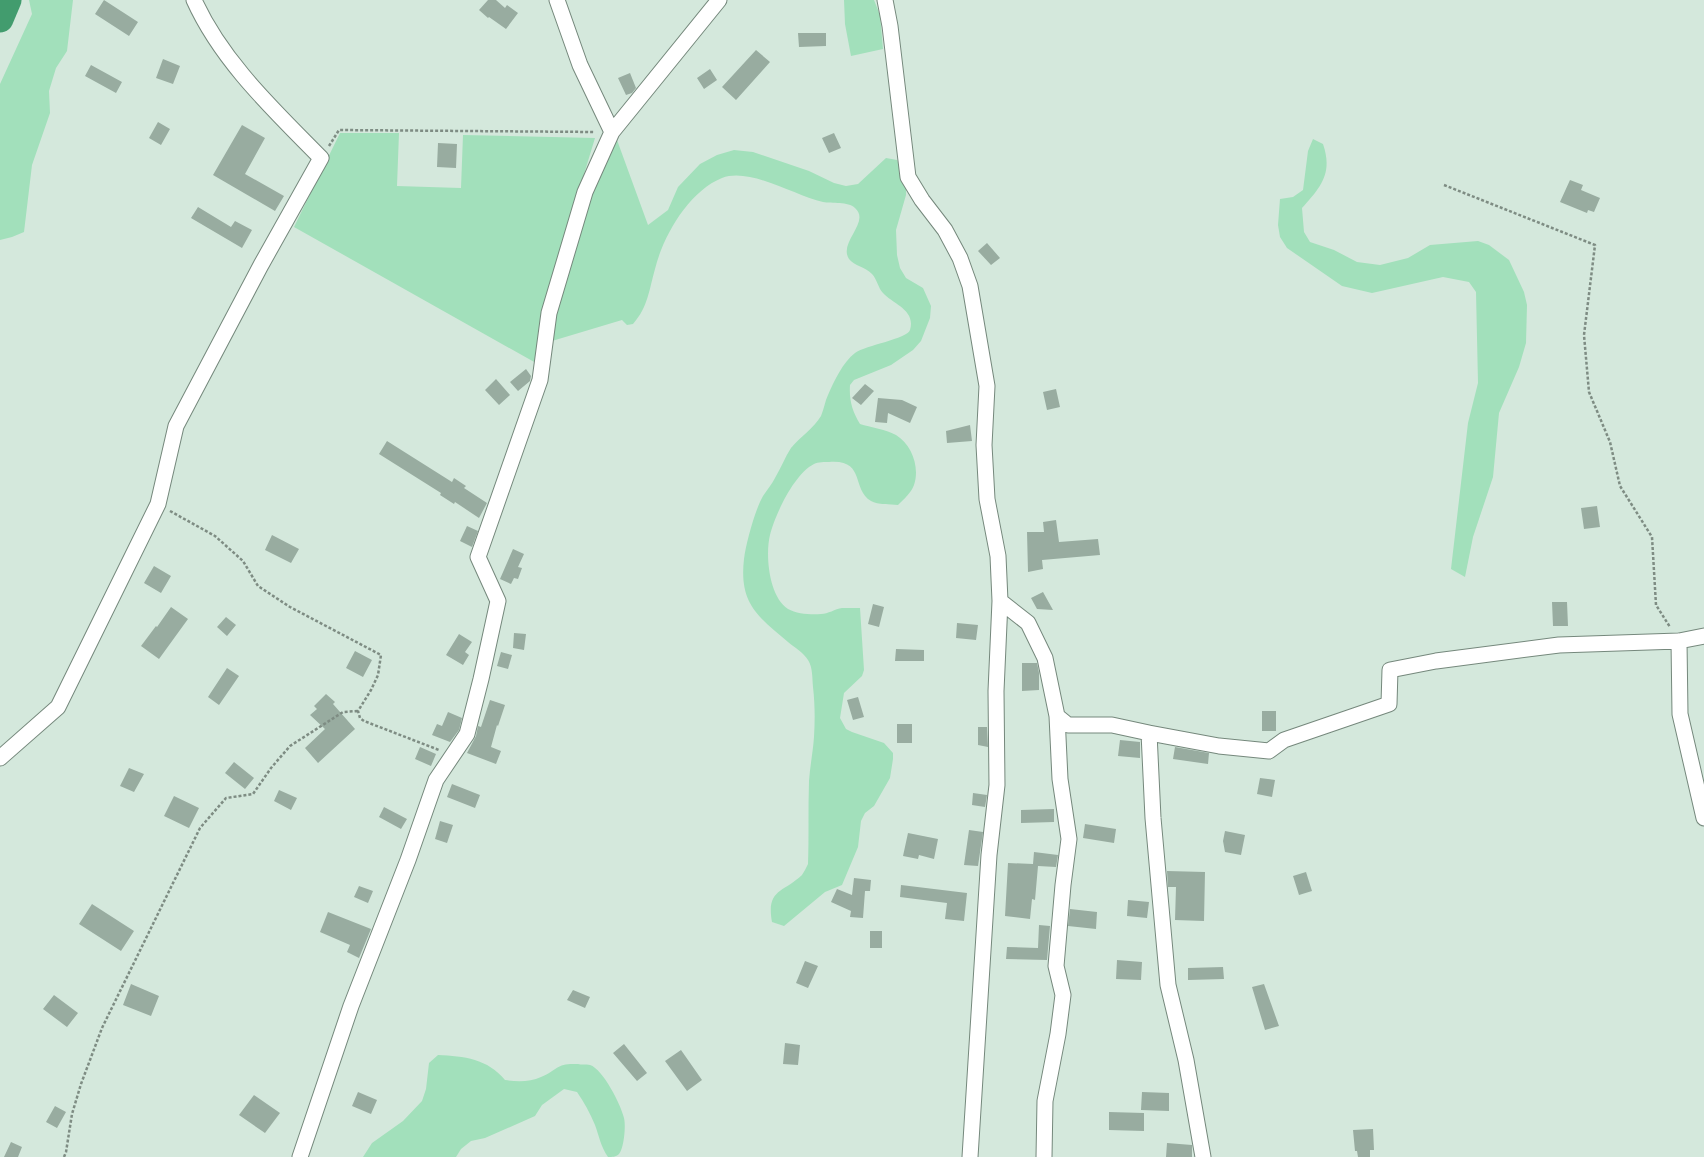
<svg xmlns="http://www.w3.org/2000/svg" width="1704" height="1157" font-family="Roboto,sans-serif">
	<rect width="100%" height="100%" fill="#d4e8dc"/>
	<path fill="#a2e0bb" d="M29 0H73L67 51 56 68 49 91 50 113 32 165 24 232 12 237 0 240V84L32 14Z
		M844 0H874L880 15 883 49 851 56 845 24Z
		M340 133H399L397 186 461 188 463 135 595 138 561 250 536 363 294 227Z
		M1313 139 1323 144C1333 173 1321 187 1302 208L1304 232 1310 242 1334 250 1357 262 1380 265 1408 258 1430 245 1478 241 1489 245 1509 260 1524 292 1527 305 1526 343 1519 367 1499 413 1493 477 1473 537 1465 577 1451 569 1468 423 1478 383 1476 292 1469 282 1443 277 1372 293 1342 286 1287 248 1280 237 1278 225 1280 199 1293 197 1303 190 1308 151Z
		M617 140 648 225 668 210 678 187 700 164 717 155 734 150 753 152 809 171 834 183 846 186 858 184 886 158 897 160 906 182V195L896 230 897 255 900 268 906 278 923 288 931 306 930 318 921 341 913 350 891 365 854 380 850 385C849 400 852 411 860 424 870 427 887 430 896 435 912 445 920 467 914 485 911 493 904 499 898 505 890 504 878 505 871 501 851 489 866 459 829 462 825 462 818 462 814 464 794 474 775 515 770 535 765 555 769 597 788 609 797 614 812 615 821 614 828 614 835 609 842 608 848 608 854 608 860 608L864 670 862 676 844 693 840 718 846 729 852 732 884 743 893 753V759L890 778 874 806 865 813 861 821 858 847 842 885 825 892 784 926 772 922C766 889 783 893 802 875 804 872 806 868 808 864 809 837 808 809 809 781 810 766 813 752 814 737 815 721 815 704 813 687 812 678 813 668 808 660 804 653 794 647 788 642 757 616 739 603 744 559 746 543 755 510 763 496 767 490 772 484 775 478 781 468 785 457 791 448 800 437 814 428 821 416 824 409 825 401 828 395 834 381 843 362 855 353 866 345 907 339 910 330 916 310 893 304 883 293 878 288 877 279 872 274 866 267 854 266 849 259 838 242 871 222 855 208 848 201 832 204 823 202 795 196 750 167 722 178 689 191 663 236 655 269 649 290 648 307 633 324L627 325 622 320 552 341 554 314 602 161Z
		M438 1055C464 1056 488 1059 505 1080 518 1082 530 1082 541 1077 559 1069 556 1063 578 1064 581 1065 586 1064 590 1065 603 1069 621 1105 624 1118 626 1126 624 1148 619 1154 616 1157 612 1157 608 1157 601 1147 599 1136 595 1125 590 1113 584 1102 577 1092L564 1089 542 1105 535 1116 485 1138 471 1141 461 1149 456 1157H363L372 1143 403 1121 422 1101 426 1089 429 1063Z"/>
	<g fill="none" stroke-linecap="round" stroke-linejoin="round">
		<path stroke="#429c6e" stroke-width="27" d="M0 19 8 0"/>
	</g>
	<path fill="#98aca0" d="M104 0 138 22 129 36 95 14Z
		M488 0H496L505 8 507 5 518 13 506 29 489 17 488 18 479 10Z
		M798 33H826V46L799 47Z
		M756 50 770 62 736 100 722 87Z
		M163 59 180 66 173 84 156 78Z
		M91 65 122 82 116 93 85 76Z
		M710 69 717 80 704 89 697 78Z
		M630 73 636 88 632 93 626 95 618 78Z
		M158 122 170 129 161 145 149 138Z
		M242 125 265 138 245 174 284 196 275 211 213 175Z
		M834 133 841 148 829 153 822 138Z
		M438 143 457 144 456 168 437 167Z
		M1570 180 1583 185 1581 190 1600 198 1594 212 1588 210 1587 213 1560 202Z
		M198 207 231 227 235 221 252 230 242 248 191 218Z
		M987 243 1000 258 991 265 978 251Z
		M526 369 531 376 530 381 518 391 510 382Z
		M496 379 510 395 499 405 485 390Z
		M865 384 874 391 861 405 852 398Z
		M1056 389 1060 407 1047 410 1043 392Z
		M878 398 902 400 917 407 910 423 888 413 887 423 875 422Z
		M970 425 972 441 947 443 946 431Z
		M387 441 452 482 454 478 466 486 464 488 487 503 479 518 455 502 454 504 440 495 441 493 379 454Z
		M1597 506 1600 527 1584 529 1581 508Z
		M1056 520 1059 542 1098 539 1100 555 1042 560 1043 569 1028 572 1027 532H1044L1043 522Z
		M467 526 478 531 472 547 460 541Z
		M272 535 299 549 291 563 265 550Z
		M513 549 524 554 518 567 522 568 518 579 514 578 511 584 500 579Z
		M154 566 171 576 161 593 144 583Z
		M1043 592 1053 610 1037 609 1031 598Z
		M1552 602H1567L1568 626H1553Z
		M873 604 884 607 879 627 868 624Z
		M171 607 188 619 159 659 141 646 156 626 157 627Z
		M226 617 236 625 227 636 217 627Z
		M957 623 978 625 976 640 956 638Z
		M514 633 526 634 524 650 513 648Z
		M459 634 472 642 465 652 469 655 463 665 446 655Z
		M896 649 924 650V661H895Z
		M355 651 372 660 363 677 346 668Z
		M501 652 512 655 508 669 497 666Z
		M1022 663H1037L1039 673V690L1022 691Z
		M227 668 239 676 219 705 208 697Z
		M326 694 335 702 333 704 355 729 318 763 305 748 325 729 310 715 317 709 314 706Z
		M858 697 864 717 853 720 847 700Z
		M490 700 505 705 498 726 497 725 491 747 501 751 496 764 467 753 476 736 478 726 481 727Z
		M1262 711H1276V731H1262Z
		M448 712 462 718 459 730 450 742 432 735 437 724 442 726Z
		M897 724H912V743H897Z
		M978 727H987L988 747 978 745Z
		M1120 740 1140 742V758L1118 756Z
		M420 747 436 754 431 766 415 759Z
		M1175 747 1209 753 1208 764 1173 759Z
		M234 762 254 778 245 789 225 773Z
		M129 768 144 774 134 792 120 786Z
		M1260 778 1275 780 1272 797 1257 794Z
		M452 784 480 795 475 808 447 797Z
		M279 790 297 798 291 810 274 801Z
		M973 793 987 795 985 807 972 805Z
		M174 796 199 808 189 828 164 816Z
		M384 807 407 819 401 829 379 817Z
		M1054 809V822L1021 823V810Z
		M440 821 453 825 447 843 435 839Z
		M1085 824 1116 829 1114 843 1083 838Z
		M969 830 983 832 978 866 964 865Z
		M1225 831 1245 835 1241 855 1225 852 1223 841Z
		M908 833 938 839 934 859 919 855 918 859 903 856Z
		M1034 852 1058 855 1056 867 1038 866 1035 900 1032 899 1030 919 1005 916 1008 863 1033 864Z
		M1167 871 1205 872 1204 921 1175 920 1176 887H1168Z
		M1306 872 1312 891 1299 895 1293 876Z
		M854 878 871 880 870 891H865L863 918 850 917 851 911 831 902 837 889 852 895Z
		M901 885 967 893 964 921 945 919 947 903 900 897Z
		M359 886 373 891 368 903 354 897Z
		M1128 900 1149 902 1147 918 1127 916Z
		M92 904 134 931 121 951 79 924Z
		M1070 909 1097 912 1096 929 1068 926Z
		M328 912 371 929 359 958 347 952 350 945 320 932Z
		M1039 925 1050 926 1047 960 1006 959 1007 947 1038 948Z
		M870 931H882V948H870Z
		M1117 960 1142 962 1141 980 1116 979Z
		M805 961 818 966 808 988 796 983Z
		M1223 967 1224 979 1188 980V968Z
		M131 984 159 996 151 1016 123 1005Z
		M1264 984 1279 1026 1265 1030 1252 987Z
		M573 990 590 997 585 1008 567 1000Z
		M54 995 78 1013 67 1027 43 1009Z
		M785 1043 800 1045 798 1065 783 1064Z
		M624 1044 647 1073 637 1081 613 1053Z
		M681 1050 702 1080 687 1091 665 1061Z
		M358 1092 377 1100 371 1114 352 1106Z
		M1142 1092 1169 1093V1111L1141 1110Z
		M254 1095 280 1113 265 1133 239 1115Z
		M55 1106 66 1112 57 1128 46 1122Z
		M1109 1112 1144 1113V1131L1109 1130Z
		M1373 1129 1374 1150H1370V1157H1358L1357 1151H1355L1353 1130Z
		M11 1142 22 1147 18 1157H4Z
		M1167 1143 1192 1145V1157H1166Z"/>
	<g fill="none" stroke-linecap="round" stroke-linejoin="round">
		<g stroke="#75887c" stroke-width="17">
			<path id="street" d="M557 0 580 65 612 132
				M885 0 890 26 908 177 922 200 945 230 960 258 970 286 987 386 984 445 987 499 998 556 1000 601 996 691 997 785 989 855 970 1157
				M1000 601 1028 623 1045 658 1057 716 1068 725H1112L1149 733 1153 818 1168 985 1186 1060 1203 1157
				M1679 641 1680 714 1704 818
				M1149 733 1219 746 1269 751 1284 740 1389 704 1390 670 1436 661 1559 645 1679 641 1704 636
				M0 758 58 707 158 504 176 426 261 265 321 158C274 110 222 62 194 0
				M300 1157 351 1006 408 860 436 780 467 734 481 679 498 601 478 557 540 380 549 313 585 192 612 132 719 0
				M1044 1157 1045 1101 1058 1034 1063 995 1056 966 1063 885 1069 839 1060 779 1057 716"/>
		</g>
		<path stroke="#7e8c83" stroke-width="2.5" stroke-dasharray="3 2" stroke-linecap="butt" d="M329 146 339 130 595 132
			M1444 185 1595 245 1584 335 1589 392 1610 442 1620 486 1652 537 1656 605 1670 627
			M170 511 215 536 243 561 258 586 290 607 381 655 378 675 371 690 358 711 360 718 364 721 439 750
			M64 1157 66 1152 72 1114 81 1084 102 1028 200 828 226 798 253 794 271 768 290 746 343 712 358 711"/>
		<use href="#street" stroke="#fff" stroke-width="15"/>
	</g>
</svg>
